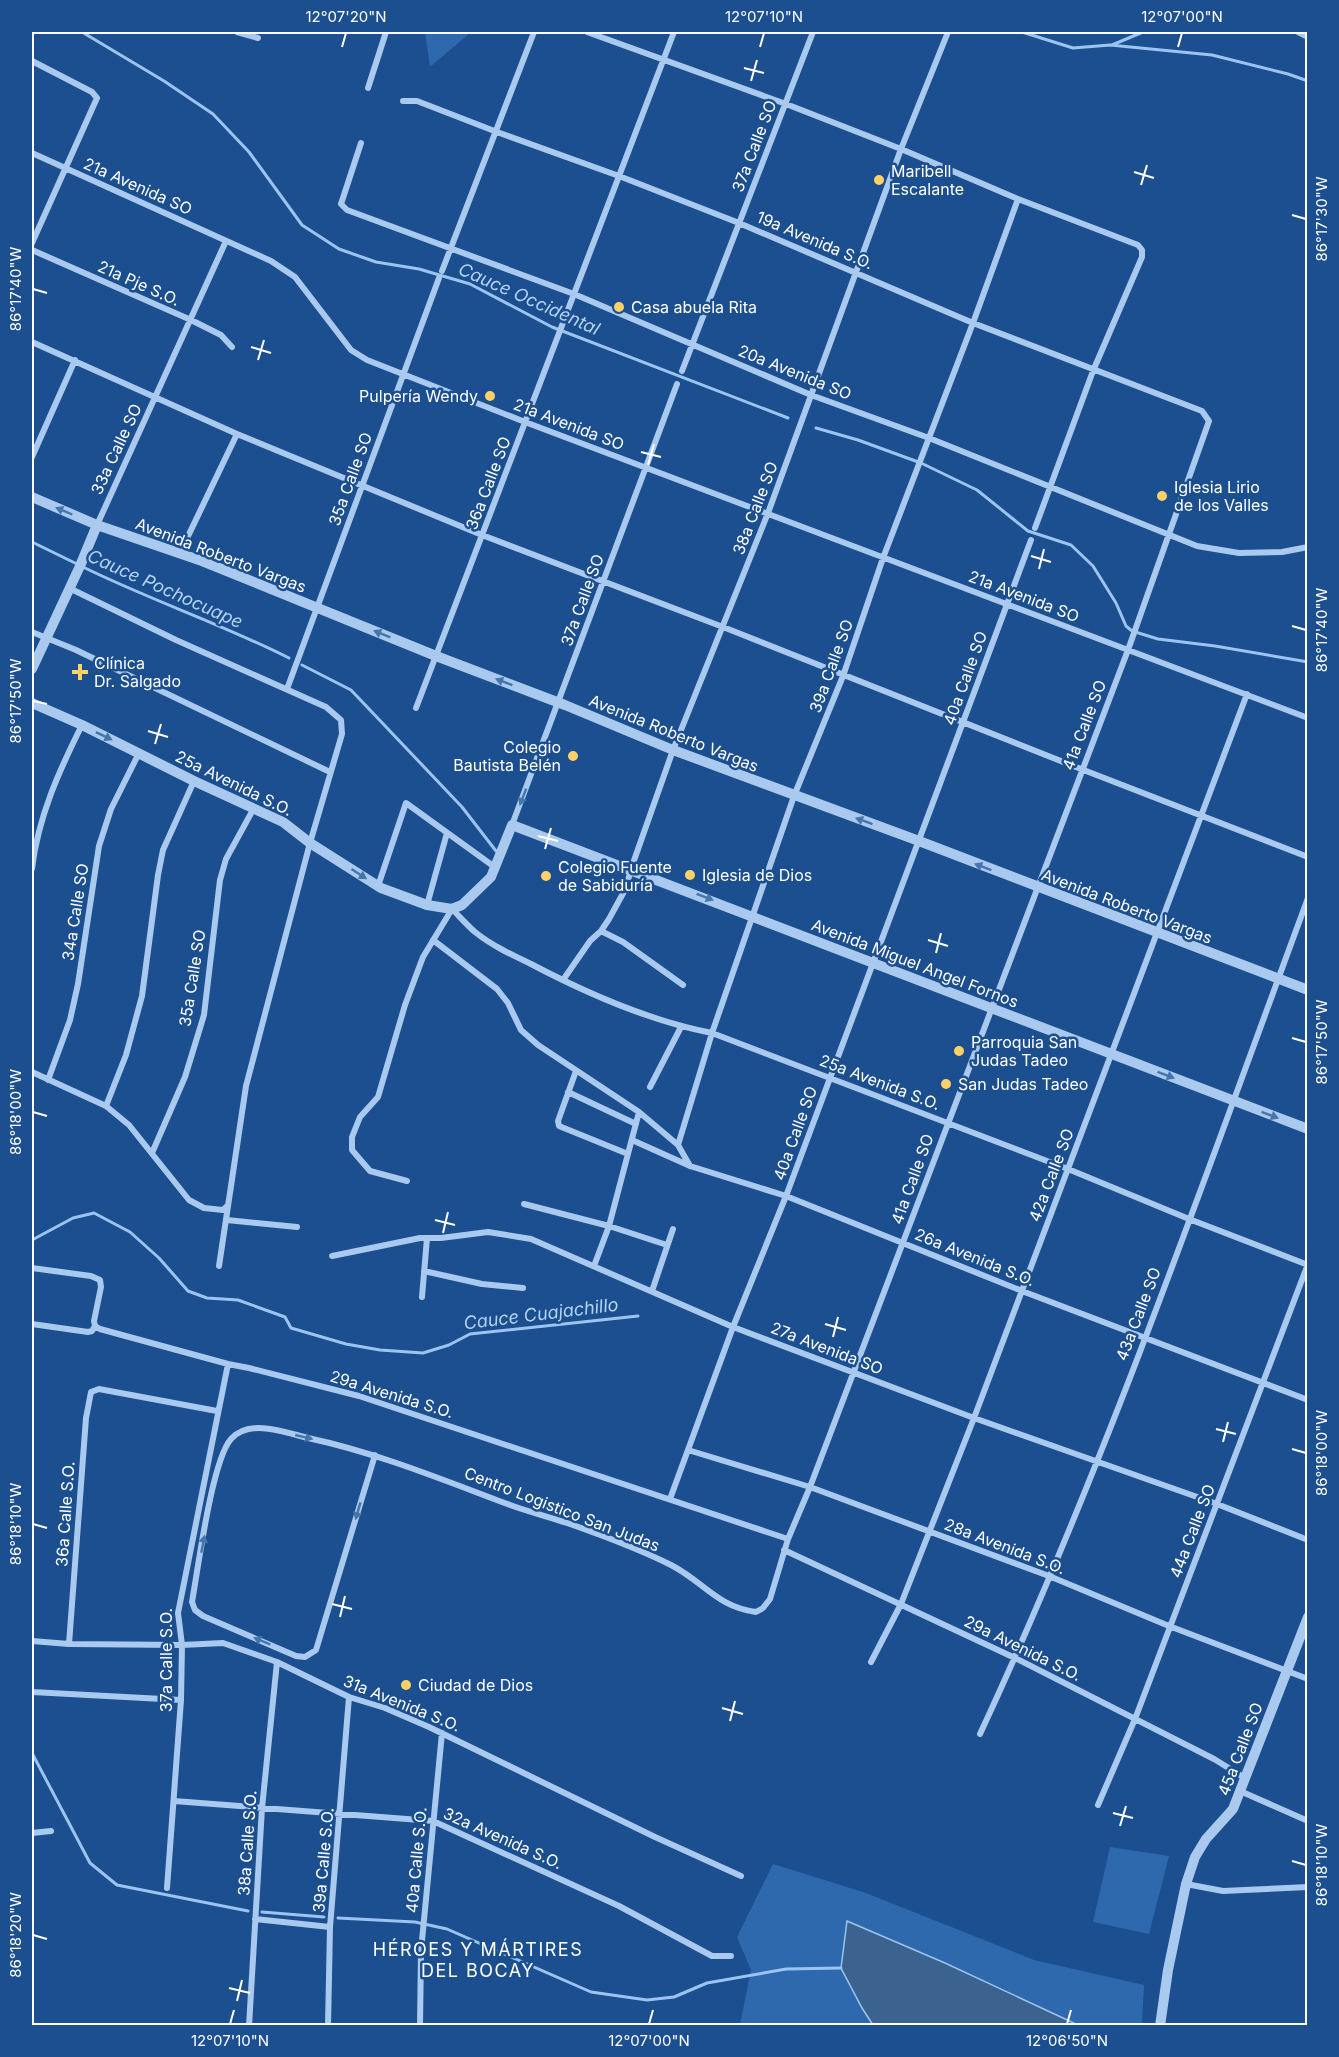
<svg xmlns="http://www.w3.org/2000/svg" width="1339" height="2057" font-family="Inter,sans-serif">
	<rect width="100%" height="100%" fill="#1b4f8f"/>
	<path fill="#2e69ad" d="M425 32H471L430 67Z
		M1110 1847 1169 1856 1149 1934 1093 1922Z
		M773 1864 866 1893 1034 1960 1144 1985 1142 2025H740L751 1970 737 1937Z"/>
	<path fill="#3c6290" stroke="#9cc4f0" stroke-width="1.5" d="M847 1921 945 1963 1078 2025H873L862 2008 841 1968Z"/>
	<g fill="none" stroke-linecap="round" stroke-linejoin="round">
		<path stroke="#9cc4f0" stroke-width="3" d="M82 32 164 81 213 114 249 152 302 225 339 249 376 262 419 269 470 284 552 327 788 418
			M1022 32 1073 48 1110 45 1212 55 1288 74 1308 81
			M1112 45 1143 32
			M816 428 858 440 921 463 977 490 1028 531 1071 545 1093 566 1116 603 1126 626 1132 631 1158 639 1215 646 1308 662
			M32 542 77 564
			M83 567C150 600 222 624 289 658
			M302 665 351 690 462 807 496 851
			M32 1240 73 1218 94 1213 130 1232 159 1258 188 1291 207 1298 238 1300 285 1317 291 1328 346 1344 380 1350 423 1353 449 1345 470 1334 638 1316
			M32 1753 90 1863 117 1885 248 1911
			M262 1912 324 1917
			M338 1918 415 1922 447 1929 591 1992 647 2000 674 1997 707 1983 786 1969 841 1968"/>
		<path stroke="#a9c9ee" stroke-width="6" d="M237 32 258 38
			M587 32 786 104 901 149 1018 199 1138 245 1142 250V257L1093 371 1035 528
			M1298 32 1308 37
			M32 61 92 92 97 98 32 243
			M368 88 386 32
			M361 143 341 204 347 210 574 294 811 395 929 438 1197 546 1239 553 1282 552 1308 547
			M32 153 271 261 295 277 351 350 367 360 525 422 1308 718
			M32 250 191 320 221 335 232 347
			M442 271 534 32
			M32 342 237 434 482 535 723 627 1081 769 1308 857
			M682 371 813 32
			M32 457 75 360
			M97 525 226 241
			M180 553 237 434
			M69 588 176 640 326 707 341 720 342 734 310 843 246 1086 219 1266
			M32 632 76 650 330 772
			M287 689 439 278
			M416 708 674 32
			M512 825 677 384
			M32 869C38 817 59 771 82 725
			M378 886 406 803 496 868
			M427 905 447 833
			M601 931 623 942 683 985
			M433 940 497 989 508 1003 521 1030 538 1045 639 1112 678 1145 690 1166
			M563 980 590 941 601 931 609 919 626 888 631 869 673 750 768 513 901 149 948 32
			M576 1071 558 1121 559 1126 628 1154
			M32 1072 106 1106 129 1125 189 1200 204 1208 223 1210 228 1205
			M48 1080 70 1020 78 984 99 846 111 809 139 753
			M650 1087 681 1027
			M568 1092 636 1124
			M106 1106 126 1055 142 996 158 875 163 850 194 781
			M632 1140 690 1166 786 1196 1022 1291 1308 1400
			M678 1145 712 1033 794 796 843 676 883 558 973 323 1018 199
			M152 1153 185 1077 204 1015 220 880 226 859 254 808
			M407 1181 370 1171 352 1150V1137L360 1117 378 1097 405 1005 423 957 452 909C460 917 467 925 475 932 491 945 512 955 531 964 588 994 649 1021 712 1033L1068 1169 1189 1219 1308 1265
			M524 1204 609 1226 667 1245
			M227 1220 297 1227
			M332 1256 420 1238H441L488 1232 531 1239 733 1327 974 1418 1217 1504 1308 1540
			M594 1266 609 1226 639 1112
			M32 1268 91 1276 100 1280 101 1287 94 1321 95 1326 100 1329 228 1364 249 1368 359 1396 788 1539
			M424 1271 482 1284 523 1288
			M652 1291 673 1229
			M422 1297 427 1238
			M32 1324 88 1332 92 1331 95 1326
			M688 1450 810 1487 1049 1576 1169 1626 1308 1679
			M375 1455 316 1650 305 1657 296 1656 203 1616 195 1610 192 1602C198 1569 212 1460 231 1439 238 1431 248 1428 259 1428 275 1428 292 1434 308 1438 378 1453 443 1480 510 1505 529 1512 550 1517 570 1524 604 1536 639 1549 671 1565 704 1582 717 1607 756 1612L763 1608 770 1599 788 1539 810 1487 1128 650 1209 421 1202 411 973 323 739 223 619 176 497 132 417 101H403
			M670 1499 733 1327 786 1196 1031 540
			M784 1550 1015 1658 1214 1759 1245 1778
			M32 1641 69 1644 182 1645 223 1643 277 1662 349 1697 385 1708 429 1727 655 1837 741 1876
			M69 1644 86 1418 91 1392 99 1389 217 1411
			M871 1662 901 1604 974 1418 1247 694
			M32 1692 181 1700
			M980 1734C1106 1463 1204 1179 1308 898
			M1240 1791 1308 1821
			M174 1801 433 1821 619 1906 712 1956H731
			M1098 1805 1135 1719 1308 1264
			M32 1833 51 1831
			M1186 1884 1223 1891 1308 1887
			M167 1888 181 1700 182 1645 178 1613 228 1364
			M255 1919 330 1927
			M249 2026 262 1808 277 1662
			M328 2026 330 1927 349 1697
			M420 2026 421 1951 442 1733"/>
		<path stroke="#a9c9ee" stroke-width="10" d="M32 497 97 525 202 561 436 656 565 705 673 750 919 841 1308 990
			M32 669 80 566 97 525
			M32 703 82 725 194 781 283 822 310 843 381 888 427 905 452 909 462 905 491 877 512 825 1308 1129
			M1160 2026 1168 1970 1186 1884 1195 1857 1206 1839 1233 1809 1308 1617"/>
	</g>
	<defs><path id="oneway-solid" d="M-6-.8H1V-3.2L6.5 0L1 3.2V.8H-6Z" transform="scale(1.5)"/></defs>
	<g fill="#4674ac">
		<use href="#oneway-solid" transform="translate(64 511) rotate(-157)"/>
		<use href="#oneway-solid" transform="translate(382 634) rotate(-158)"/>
		<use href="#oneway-solid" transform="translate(504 682) rotate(-159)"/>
		<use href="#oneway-solid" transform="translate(104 736) rotate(26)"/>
		<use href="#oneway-solid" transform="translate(523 797) rotate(111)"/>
		<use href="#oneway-solid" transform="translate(864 821) rotate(-160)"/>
		<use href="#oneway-solid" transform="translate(983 867) rotate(-159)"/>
		<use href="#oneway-solid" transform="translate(359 874) rotate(33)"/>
		<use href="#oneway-solid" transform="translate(705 897) rotate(21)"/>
		<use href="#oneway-solid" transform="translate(1166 1075) rotate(21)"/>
		<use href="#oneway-solid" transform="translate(1270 1115) rotate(21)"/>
		<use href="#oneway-solid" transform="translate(304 1437) rotate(13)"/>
		<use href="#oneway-solid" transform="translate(358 1511) rotate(106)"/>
		<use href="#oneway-solid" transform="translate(203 1544) rotate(-79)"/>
		<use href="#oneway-solid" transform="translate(262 1641) rotate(-157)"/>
	</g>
	<path fill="none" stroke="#fff" stroke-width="2" d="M342 47 346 33M760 47 764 33M1178 47 1182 33M744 68 764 73M751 81 757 60M1134 172 1154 178M1141 185 1147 165M1292 215 1306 219M33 289 47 293M251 347 271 353M258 360 264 340M641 452 661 457M648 465 654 444M1031 556 1051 562M1039 569 1044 549M1292 626 1306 630M33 701 47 704M148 731 168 737M155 744 161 724M538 836 558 841M545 849 551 828M928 940 948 946M936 953 941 933M1292 1038 1306 1042M33 1112 47 1116M435 1220 455 1225M443 1233 448 1212M825 1324 846 1330M833 1337 838 1317M1216 1429 1236 1434M1223 1442 1228 1422M1292 1449 1306 1453M33 1524 47 1528M332 1604 352 1609M340 1617 345 1596M722 1708 743 1714M730 1721 735 1701M1113 1813 1133 1818M1120 1826 1126 1806M1292 1861 1306 1865M33 1935 47 1939M229 1988 250 1993M237 2001 242 1980M230 2024 234 2010M649 2024 653 2010M1067 2024 1071 2010"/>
	<g fill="#ffd166" stroke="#1b4f8f" stroke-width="2">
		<circle cx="879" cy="180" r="6"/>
		<circle cx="619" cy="307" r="6"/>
		<circle cx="490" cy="396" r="6"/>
		<circle cx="1162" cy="496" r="6"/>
		<path d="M77 663h6v6h6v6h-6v6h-6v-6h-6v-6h6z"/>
		<circle cx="573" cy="756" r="6"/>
		<circle cx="690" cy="875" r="6"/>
		<circle cx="546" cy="876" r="6"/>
		<circle cx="959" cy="1051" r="6"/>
		<circle cx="946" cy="1084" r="6"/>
		<circle cx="406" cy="1685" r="6"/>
	</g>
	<g text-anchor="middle" stroke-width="5" stroke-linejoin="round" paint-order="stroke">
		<g font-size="16" fill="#fff" stroke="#1b4f8f">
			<text transform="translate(754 146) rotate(-69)" y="6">37a Calle SO</text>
			<text transform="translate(138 186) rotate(24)" y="6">21a Avenida SO</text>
			<text transform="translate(815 240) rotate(23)" y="6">19a Avenida S.O.</text>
			<text transform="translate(139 283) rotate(24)" y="6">21a Pje S.O.</text>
			<text transform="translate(795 372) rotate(22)" y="6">20a Avenida SO</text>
			<text transform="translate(569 424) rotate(21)" y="6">21a Avenida SO</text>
			<text transform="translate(116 449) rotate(-65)" y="6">33a Calle SO</text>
			<text transform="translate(350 479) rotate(-70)" y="6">35a Calle SO</text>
			<text transform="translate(488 483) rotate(-69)" y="6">36a Calle SO</text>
			<text transform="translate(755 508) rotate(-69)" y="6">38a Calle SO</text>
			<text transform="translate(221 555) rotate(21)" y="6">Avenida Roberto Vargas</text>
			<text transform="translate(1024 596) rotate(21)" y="6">21a Avenida SO</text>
			<text transform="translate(582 600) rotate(-70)" y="6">37a Calle SO</text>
			<text transform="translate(831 666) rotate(-70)" y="6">39a Calle SO</text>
			<text transform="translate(965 678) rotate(-70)" y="6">40a Calle SO</text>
			<text transform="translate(1084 725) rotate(-69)" y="6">41a Calle SO</text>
			<text transform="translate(674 733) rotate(22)" y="6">Avenida Roberto Vargas</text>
			<text transform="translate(234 783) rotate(26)" y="6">25a Avenida S.O.</text>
			<text transform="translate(1127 906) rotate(21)" y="6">Avenida Roberto Vargas</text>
			<text transform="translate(75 912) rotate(-81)" y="6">34a Calle SO</text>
			<text transform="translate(915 963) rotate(21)" y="6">Avenida Miguel Angel Fornos</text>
			<text transform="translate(192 978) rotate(-81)" y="6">35a Calle SO</text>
			<text transform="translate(880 1082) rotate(21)" y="6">25a Avenida S.O.</text>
			<text transform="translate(795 1133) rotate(-70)" y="6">40a Calle SO</text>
			<text transform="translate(1051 1175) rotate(-69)" y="6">42a Calle SO</text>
			<text transform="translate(912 1179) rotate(-70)" y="6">41a Calle SO</text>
			<text transform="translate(975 1257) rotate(22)" y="6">26a Avenida S.O.</text>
			<text transform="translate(1138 1314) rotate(-69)" y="6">43a Calle SO</text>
			<text transform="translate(827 1348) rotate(21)" y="6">27a Avenida SO</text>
			<text transform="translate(392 1394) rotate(17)" y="6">29a Avenida S.O.</text>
			<text transform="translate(562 1509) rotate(21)" y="6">Centro Logistico San Judas</text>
			<text transform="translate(65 1514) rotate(-86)" y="6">36a Calle S.O.</text>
			<text transform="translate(1192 1531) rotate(-69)" y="6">44a Calle SO</text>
			<text transform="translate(1005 1546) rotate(21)" y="6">28a Avenida S.O.</text>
			<text transform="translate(1023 1648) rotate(26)" y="6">29a Avenida S.O.</text>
			<text transform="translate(166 1660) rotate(-90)" y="6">37a Calle S.O.</text>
			<text transform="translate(402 1703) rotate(22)" y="6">31a Avenida S.O.</text>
			<text transform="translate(1240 1749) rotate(-69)" y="6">45a Calle SO</text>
			<text transform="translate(503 1838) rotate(24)" y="6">32a Avenida S.O.</text>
			<text transform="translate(247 1843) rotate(-86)" y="6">38a Calle S.O.</text>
			<text transform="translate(323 1860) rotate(-85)" y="6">39a Calle S.O.</text>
			<text transform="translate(416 1860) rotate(-85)" y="6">40a Calle S.O.</text>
		</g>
		<g font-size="16" fill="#fff" stroke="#1b4f8f" text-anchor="start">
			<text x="891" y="177">Maribell<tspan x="891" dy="18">Escalante</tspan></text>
			<text x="631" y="313">Casa abuela Rita</text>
			<text x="478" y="402" text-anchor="end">Pulpería Wendy</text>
			<text x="1174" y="493">Iglesia Lirio<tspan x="1174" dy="18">de los Valles</tspan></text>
			<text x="94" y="669">Clínica<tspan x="94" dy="18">Dr. Salgado</tspan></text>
			<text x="561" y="753" text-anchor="end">Colegio<tspan x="561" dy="18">Bautista Belén</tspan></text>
			<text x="558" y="873">Colegio Fuente<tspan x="558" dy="18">de Sabiduría</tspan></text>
			<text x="702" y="881">Iglesia de Dios</text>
			<text x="971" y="1048">Parroquia San<tspan x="971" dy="18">Judas Tadeo</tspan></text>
			<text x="958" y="1090">San Judas Tadeo</text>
			<text x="418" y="1691">Ciudad de Dios</text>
		</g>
		<g font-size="18" font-style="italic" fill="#b5d3f5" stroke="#1b4f8f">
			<text transform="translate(529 299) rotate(24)" y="6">Cauce Occidental</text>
			<text transform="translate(165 589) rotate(24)" y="6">Cauce Pochocuape</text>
			<text transform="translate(541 1314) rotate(-7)" y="6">Cauce Cuajachillo</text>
		</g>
		<g font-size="18" letter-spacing="1.5" fill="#fff" stroke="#1b4f8f">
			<text x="478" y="1956">HÉROES Y MÁRTIRES<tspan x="478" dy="21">DEL BOCAY</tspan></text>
		</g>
	</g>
	<rect width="1339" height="2057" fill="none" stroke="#1b4f8f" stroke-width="66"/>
	<rect x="33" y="33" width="1273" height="1991" fill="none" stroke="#fff" stroke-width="2"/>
	<g font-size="15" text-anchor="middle" fill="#fff">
		<text x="346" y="22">12°07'20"N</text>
		<text x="764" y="22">12°07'10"N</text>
		<text x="1182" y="22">12°07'00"N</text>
		<text transform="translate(1322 219) rotate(-90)" y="5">86°17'30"W</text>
		<text transform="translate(16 289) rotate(-90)" y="5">86°17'40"W</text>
		<text transform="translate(1322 630) rotate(-90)" y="5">86°17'40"W</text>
		<text transform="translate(16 701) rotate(-90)" y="5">86°17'50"W</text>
		<text transform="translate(1322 1042) rotate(-90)" y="5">86°17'50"W</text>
		<text transform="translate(16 1112) rotate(-90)" y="5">86°18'00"W</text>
		<text transform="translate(1322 1453) rotate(-90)" y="5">86°18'00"W</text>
		<text transform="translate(16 1524) rotate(-90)" y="5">86°18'10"W</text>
		<text transform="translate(1322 1865) rotate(-90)" y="5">86°18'10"W</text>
		<text transform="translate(16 1935) rotate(-90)" y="5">86°18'20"W</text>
		<text x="230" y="2046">12°07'10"N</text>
		<text x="649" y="2046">12°07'00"N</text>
		<text x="1067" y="2046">12°06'50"N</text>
	</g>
</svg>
